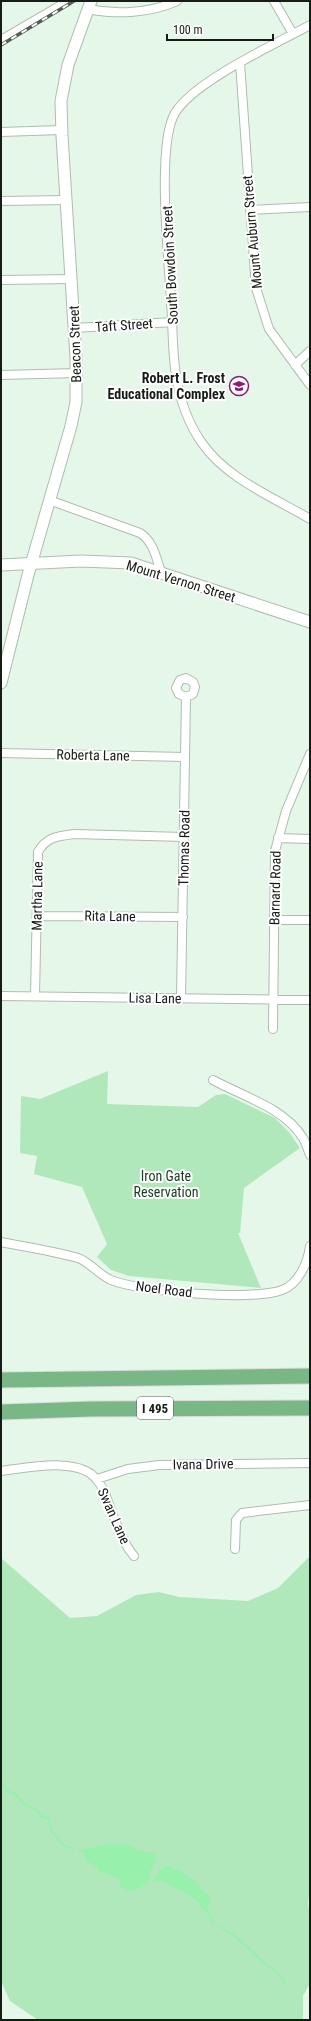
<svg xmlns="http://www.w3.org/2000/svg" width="311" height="2021" font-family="'Roboto Condensed',sans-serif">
	<rect width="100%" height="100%" fill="#e5f7e8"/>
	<path fill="#b0e8bb" d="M108 1071 107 1104 198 1107 216 1095 225 1094 275 1118 289 1132 300 1148 244 1188 240 1233H238L261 1288 129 1276 111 1270 97 1257 107 1244 82 1187 34 1174 37 1156 20 1153 21 1096 40 1099Z
		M310 1556V1886L308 1903 310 1917V1983L303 1996V2020H38L10 2001 1 1981V1558L70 1618 97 1616 136 1595 159 1592 179 1597 248 1601 278 1588Z"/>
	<path fill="#97f0ab" d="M111 1843 122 1844 133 1847 138 1850 156 1854 157 1860 151 1869 148 1882C134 1889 136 1896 120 1886L119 1879 104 1872 100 1873 99 1869 86 1860 83 1852 78 1849C89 1850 100 1845 111 1843Z
		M166 1866C188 1870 196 1884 211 1898L207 1911 204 1910 196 1900 187 1894 161 1881 152 1882 161 1869Z"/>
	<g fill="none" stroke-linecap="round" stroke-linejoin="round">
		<path stroke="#97f0ab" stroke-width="2" d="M1 1782 7 1791 15 1794 25 1805 35 1809 41 1816 49 1819 51 1830 63 1845 73 1849
			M206 1910 214 1923
			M221 1927 236 1937 269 1967 276 1971 286 1984"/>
		<g stroke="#adbeaf" stroke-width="10">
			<path id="street" d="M274 1 293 34
				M88 9C116 15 151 13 177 1
				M310 25C276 44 194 81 175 113 156 145 169 261 171 302 173 326 172 351 176 375 180 400 187 422 202 443 227 479 273 497 310 519
				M1 40 68 1
				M240 63 256 288 269 329 310 385
				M1 132 61 130
				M1 201 67 200
				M250 210 310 207
				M1 280 72 279
				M75 328 173 322
				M295 365 310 351
				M1 375 77 373
				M49 500 140 533C154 542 156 558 161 572
				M1 753 185 757
				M278 838 310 839
				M37 916 183 917
				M274 920H310
				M1 996 310 1000
				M35 996 38 852C46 837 58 836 74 834L184 837
				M181 999 186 697 179 694 176 688 180 680 186 678 193 682 195 687 193 694 186 697
				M273 1029 275 851 286 811 310 754
				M213 1080C242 1096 285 1108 303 1138 306 1143 308 1150 310 1155
				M1 1242C27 1247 53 1251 78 1258 90 1262 99 1275 111 1280 140 1292 253 1301 282 1290 299 1284 308 1262 310 1246
				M1 1471C27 1468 80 1456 97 1480 105 1489 108 1502 112 1513 119 1528 123 1544 134 1556
				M97 1479 128 1469 159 1465 310 1463
				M235 1549 236 1520 242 1513 310 1505"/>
		</g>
		<g stroke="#adbeaf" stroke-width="13">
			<path id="secondary" d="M1 565 81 561 131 563 310 622
				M1 683 28 575 71 426 76 402V358L62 136 61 101 68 65 91 1"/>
		</g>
		<g stroke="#dadbda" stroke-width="17">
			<path id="highway" d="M1 1380 310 1376
				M1 1412 91 1409 310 1408"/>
		</g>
		<use href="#street" stroke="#fff" stroke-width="8"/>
		<use href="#secondary" stroke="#fff" stroke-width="11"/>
		<use href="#highway" stroke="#7ab787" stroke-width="15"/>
		<g stroke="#545e56" stroke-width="3.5">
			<path id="rail" d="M1 45 74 1"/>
		</g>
		<use href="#rail" stroke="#fff" stroke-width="2" stroke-dasharray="6" stroke-linecap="butt"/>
	</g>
	<defs>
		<g id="school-ring" transform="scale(1)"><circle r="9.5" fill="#fff" stroke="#8e197a" stroke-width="1.5"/><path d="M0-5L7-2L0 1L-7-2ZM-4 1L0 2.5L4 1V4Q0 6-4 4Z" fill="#8e197a"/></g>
	</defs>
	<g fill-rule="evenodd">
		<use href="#school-ring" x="239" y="386"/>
	</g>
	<g text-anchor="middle" stroke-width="4" stroke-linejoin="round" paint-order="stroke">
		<rect fill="#fff" stroke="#5c605d" stroke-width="1" x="137" y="1397" width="36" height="22" rx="3"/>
		<g font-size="13" font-weight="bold" fill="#161c17">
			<text x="155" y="1413">I 495</text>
		</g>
		<g font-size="14" fill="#161c17" stroke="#fff">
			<text transform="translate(252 232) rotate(-95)" y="5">Mount Auburn Street</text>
			<text transform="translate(170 265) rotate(-93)" y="5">South Bowdoin Street</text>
			<text transform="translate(124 325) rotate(-4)" y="5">Taft Street</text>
			<text transform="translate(75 344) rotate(-92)" y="5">Beacon Street</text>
			<text transform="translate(181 581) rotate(17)" y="5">Mount Vernon Street</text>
			<text transform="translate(93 755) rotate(1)" y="5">Roberta Lane</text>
			<text transform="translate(184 848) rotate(-89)" y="5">Thomas Road</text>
			<text transform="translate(275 888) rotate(-89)" y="5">Barnard Road</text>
			<text transform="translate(37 896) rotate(-89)" y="5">Martha Lane</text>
			<text transform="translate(110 916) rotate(1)" y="5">Rita Lane</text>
			<text transform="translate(155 998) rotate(1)" y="5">Lisa Lane</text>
			<text transform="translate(164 1289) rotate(7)" y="5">Noel Road</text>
			<text transform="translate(203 1464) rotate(-1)" y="5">Ivana Drive</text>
			<text transform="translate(114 1516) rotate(66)" y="5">Swan Lane</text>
		</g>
		<g font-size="14" font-weight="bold" fill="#161c17" stroke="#fff" text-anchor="end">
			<text x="225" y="383">Robert L. Frost<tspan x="225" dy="16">Educational Complex</tspan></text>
		</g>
		<g font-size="14" fill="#1c4025" stroke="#fff">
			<text x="166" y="1181">Iron Gate<tspan x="166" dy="16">Reservation</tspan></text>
		</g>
	</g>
	<rect width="311" height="2021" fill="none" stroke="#161c17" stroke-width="4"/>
	<path d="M167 34v6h106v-6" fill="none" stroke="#161c17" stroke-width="2"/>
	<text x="173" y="34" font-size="12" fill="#161c17" stroke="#ffffff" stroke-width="3" paint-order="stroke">100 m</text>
</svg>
